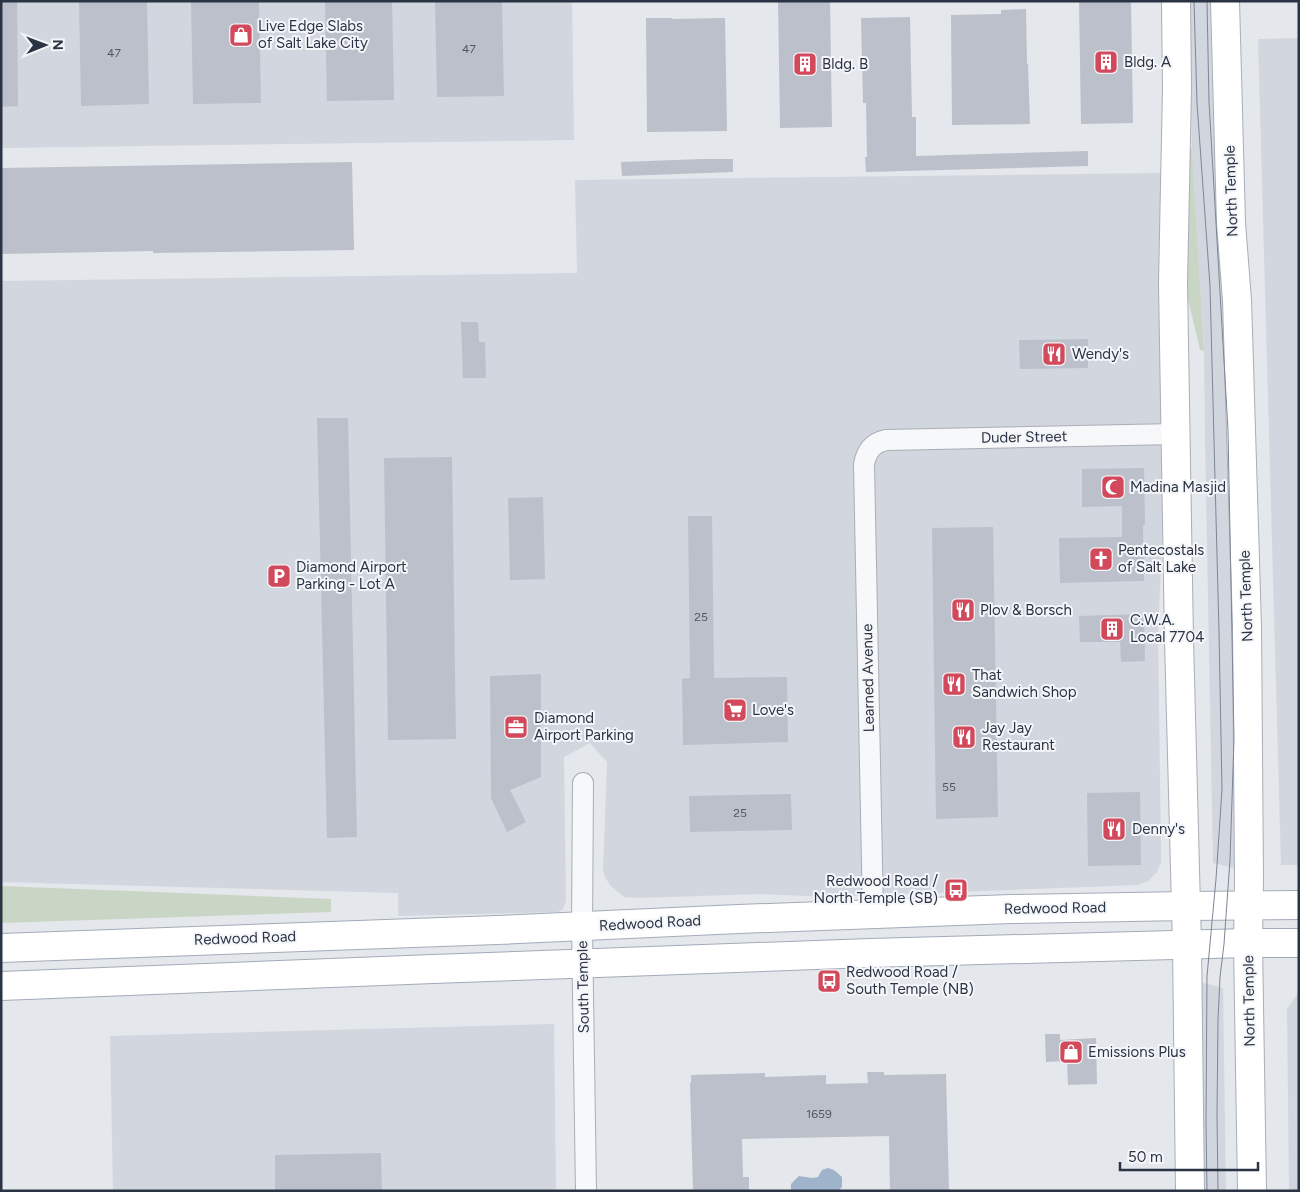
<svg xmlns="http://www.w3.org/2000/svg" width="1300" height="1192" font-family="Figtree,sans-serif">
	<rect width="100%" height="100%" fill="#e4e7ec"/>
	<path fill="#d2d6de" d="M1 1H572L574 140 1 148Z
		M1188 1H1211L1233 509 1234 868 1213 863 1205 438 1204 348 1192 148Z
		M1299 38V865H1281L1258 39Z
		M1163 173 1165 481 1158 632 1161 850V862L1157 872 1148 881 1138 885 830 897 760 894 638 898 624 897 611 886 606 879 603 871 607 762 590 743 564 757 566 901 563 909 558 912 398 916V893L1 882V281L577 273 575 180Z
		M1200 982 1223 988 1226 1191H1199Z
		M1299 992V1191H1289L1287 1009Z
		M554 1024 556 1191H113L110 1036Z"/>
	<path fill="#c9d6c5" d="M1192 148 1204 351 1200 350 1188 299 1186 281 1189 149Z
		M1 886 331 899V912L1 923Z"/>
	<path fill="#9fb4cc" d="M828 1168 834 1170 842 1177V1187L838 1191H791V1184L799 1176 812 1178 818 1177 822 1170Z"/>
	<path fill="#bbc0ca" d="M1 1H17L18 106 1 107Z
		M79 1H147L149 104 81 106Z
		M191 1H259L261 103 193 104Z
		M325 1H392L394 100 327 101Z
		M435 1H502L504 96 437 97Z
		M778 1H830L832 127 780 128Z
		M1079 1H1131L1133 123 1081 124Z
		M1026 9 1027 64H1028L1030 124 952 125 951 15 1001 14V10Z
		M910 17 912 117H916V156L1088 151V166L866 172 865 157H867L866 103H863L861 18Z
		M646 18H672V19L725 18 727 131 647 132Z
		M702 159H733V172L622 176 621 162Z
		M352 162 354 250 153 253V251L1 254V168Z
		M461 322H478L479 342H485L486 378H463Z
		M1088 339V368L1020 369 1019 340Z
		M317 418H348L357 837 327 838Z
		M452 457 456 739 388 740 384 458Z
		M1144 468 1145 525H1143L1144 581 1060 583 1059 538 1122 537V506L1082 507V469Z
		M543 497 545 579 510 580 508 498Z
		M688 516H712L714 678 787 677 788 742 683 745 682 679 690 678Z
		M993 527 998 817 936 819 932 528Z
		M1144 614 1145 661 1121 662 1120 642H1080L1079 616Z
		M541 674V777L510 790 526 822 507 832 491 798 490 676Z
		M1140 792 1141 865 1088 866 1087 793Z
		M791 794 792 830 690 832 689 796Z
		M1045 1034H1060V1040L1096 1038 1097 1084 1068 1085 1067 1061 1046 1062Z
		M867 1072H884V1075L946 1074 949 1191H890L889 1136 742 1139 743 1177H749V1191H693L690 1083H691V1075L765 1073V1077L826 1075V1084L868 1083Z
		M381 1153 382 1191H275V1155Z"/>
	<g fill="none" stroke-linecap="round" stroke-linejoin="round">
		<g stroke="#a9aeb7" stroke-width="22">
			<path id="street" d="M583 783 582 927 586 1191
				M873 914 864 465C866 451 873 443 886 440L1176 434"/>
		</g>
		<g stroke="#a9aeb7" stroke-width="30">
			<path id="secondary" d="M1176 1 1177 89 1173 283 1179 640 1187 945 1190 1191
				M1225 1 1231 223 1237 300 1247 626 1249 879 1248 943 1252 1191"/>
		</g>
		<g stroke="#a3abb8" stroke-width="30">
			<path id="primary" d="M1 948 497 930 739 919 1011 909 1186 906 1299 905
				M1 986 433 969 870 953 1248 943H1299"/>
		</g>
		<use href="#street" stroke="#f7f8fa" stroke-width="20"/>
		<use href="#secondary" stroke="#fff" stroke-width="28"/>
		<use href="#primary" stroke="#fff" stroke-width="28"/>
		<path stroke="#7d8696" stroke-width="1" d="M1194 1 1197 103 1210 286 1219 632 1222 789 1216 879 1207 976 1206 1122 1207 1191
			M1207 1 1209 102 1228 430 1234 739 1230 860 1224 944 1220 977 1218 1019 1217 1115 1218 1191"/>
	</g>
	<defs>
		<g id="shop-square" transform="scale(1.25)"><rect x="-9" y="-9" width="18" height="18" rx="4" fill="#d1495b" stroke="#f4f6f9"/><path d="M-5-2.5h2.3a2.7 3.5 0 0 1 5.4 0H5L5.5 6h-11ZM-1.5-2.5h3a1.5 2.3 0 0 0-3 0Z" fill="#fff"/></g>
		<g id="building-square" transform="scale(1.25)"><rect x="-9" y="-9" width="18" height="18" rx="4" fill="#d1495b" stroke="#f4f6f9"/><path d="M-4-6H4V6H1V3H-1V6H-4ZM-2.5-4.3h1.7v1.8h-1.7ZM.8-4.3h1.7v1.8H.8ZM-2.5-1h1.7V.8h-1.7ZM.8-1h1.7V.8H.8Z" fill="#fff"/></g>
		<g id="restaurant-square" transform="scale(1.25)"><rect x="-9" y="-9" width="18" height="18" rx="4" fill="#d1495b" stroke="#f4f6f9"/><path d="M-5-6h1v4h1v-4h1v4h1v-4h1v5L-1.5 .5V6h-2V.5L-5-1ZM5-6V6H3V1.5H1.5Q1.5-4 5-6Z" fill="#fff"/></g>
		<g id="mosque-square" transform="scale(1.25)"><rect x="-9" y="-9" width="18" height="18" rx="4" fill="#d1495b" stroke="#f4f6f9"/><path d="M3.5-4.9A6 6 0 1 0 3.5 4.9A5 5 0 1 1 3.5-4.9Z" fill="#fff"/></g>
		<g id="church-square" transform="scale(1.25)"><rect x="-9" y="-9" width="18" height="18" rx="4" fill="#d1495b" stroke="#f4f6f9"/><path d="M-1.2-6h2.4v3.5h3.3v2.4h-3.3V6h-2.4V-.1h-3.3v-2.4h3.3Z" fill="#fff"/></g>
		<g id="parking-square" transform="scale(1.25)"><rect x="-9" y="-9" width="18" height="18" rx="4" fill="#d1495b" stroke="#f4f6f9"/><path d="M-3.5-5.5H1a3.5 3.5 0 0 1 0 7H-1V5.5H-3.5ZM-1-3.4V-.6H.8a1.4 1.4 0 0 0 0-2.8Z" fill="#fff"/></g>
		<g id="supermarket-square" transform="scale(1.25)"><rect x="-9" y="-9" width="18" height="18" rx="4" fill="#d1495b" stroke="#f4f6f9"/><path d="M-6-5.5h2.5l.6 2H6L4.5 2H-2.5L-4.4-4H-6ZM-1.5 3.2a1.3 1.3 0 1 0 .1 0ZM3 3.2a1.3 1.3 0 1 0 .1 0Z" fill="#fff"/></g>
		<g id="office-square" transform="scale(1.25)"><rect x="-9" y="-9" width="18" height="18" rx="4" fill="#d1495b" stroke="#f4f6f9"/><path d="M-6-3h4V-5.5h4V-3h4V5H-6ZM-1-4.5V-3h2v-1.5ZM-6 0V1H6V0Z" fill="#fff"/></g>
		<g id="bus-square" transform="scale(1.25)"><rect x="-9" y="-9" width="18" height="18" rx="4" fill="#d1495b" stroke="#f4f6f9"/><path d="M-5-6H5V4H4V6H2V4H-2V6H-4V4H-5ZM-3.5-4V0h7V-4ZM-3.5 1.2v1.5H-2V1.2ZM2 1.2v1.5H3.5V1.2Z" fill="#fff"/></g>
	</defs>
	<g fill-rule="evenodd">
		<use href="#shop-square" x="241" y="35"/>
		<use href="#building-square" x="1106" y="62"/>
		<use href="#building-square" x="805" y="64"/>
		<use href="#restaurant-square" x="1054" y="354"/>
		<use href="#mosque-square" x="1113" y="487"/>
		<use href="#church-square" x="1101" y="559"/>
		<use href="#parking-square" x="279" y="576"/>
		<use href="#restaurant-square" x="963" y="610"/>
		<use href="#building-square" x="1112" y="629"/>
		<use href="#restaurant-square" x="954" y="684"/>
		<use href="#supermarket-square" x="735" y="710"/>
		<use href="#office-square" x="516" y="727"/>
		<use href="#restaurant-square" x="964" y="737"/>
		<use href="#restaurant-square" x="1114" y="829"/>
		<use href="#bus-square" x="956" y="890"/>
		<use href="#bus-square" x="829" y="981"/>
		<use href="#shop-square" x="1071" y="1052"/>
	</g>
	<g text-anchor="middle" stroke-width="4" stroke-linejoin="round" paint-order="stroke">
		<g font-size="12" fill="#4f5766">
			<text x="469" y="53">47</text>
			<text x="114" y="57">47</text>
			<text x="701" y="621">25</text>
			<text x="949" y="791">55</text>
			<text x="740" y="817">25</text>
			<text x="819" y="1118">1659</text>
		</g>
		<g font-size="15" fill="#2b3445" stroke="#f4f6f9" text-anchor="start">
			<text x="258" y="31">Live Edge Slabs<tspan x="258" dy="17">of Salt Lake City</tspan></text>
			<text x="1124" y="67">Bldg. A</text>
			<text x="822" y="69">Bldg. B</text>
			<text x="1072" y="359">Wendy's</text>
			<text x="1130" y="492">Madina Masjid</text>
			<text x="1118" y="555">Pentecostals<tspan x="1118" dy="17">of Salt Lake</tspan></text>
			<text x="296" y="572">Diamond Airport<tspan x="296" dy="17">Parking - Lot A</tspan></text>
			<text x="980" y="615">Plov &amp; Borsch</text>
			<text x="1130" y="625">C.W.A.<tspan x="1130" dy="17">Local 7704</tspan></text>
			<text x="972" y="680">That<tspan x="972" dy="17">Sandwich Shop</tspan></text>
			<text x="752" y="715">Love's</text>
			<text x="534" y="723">Diamond<tspan x="534" dy="17">Airport Parking</tspan></text>
			<text x="982" y="733">Jay Jay<tspan x="982" dy="17">Restaurant</tspan></text>
			<text x="1132" y="834">Denny's</text>
			<text x="938" y="886" text-anchor="end">Redwood Road /<tspan x="938" dy="17">North Temple (SB)</tspan></text>
			<text x="846" y="977">Redwood Road /<tspan x="846" dy="17">South Temple (NB)</tspan></text>
			<text x="1088" y="1057">Emissions Plus</text>
		</g>
		<g font-size="15" fill="#2b3445" stroke="#f4f6f9">
			<text transform="translate(1231 191) rotate(-92)" y="5">North Temple</text>
			<text transform="translate(1024 437) rotate(-1)" y="5">Duder Street</text>
			<text transform="translate(1246 596) rotate(-92)" y="5">North Temple</text>
			<text transform="translate(868 678) rotate(-91)" y="5">Learned Avenue</text>
			<text transform="translate(1055 908) rotate(-1)" y="5">Redwood Road</text>
			<text transform="translate(650 923) rotate(-3)" y="5">Redwood Road</text>
			<text transform="translate(245 938) rotate(-2)" y="5">Redwood Road</text>
			<text transform="translate(583 987) rotate(-91)" y="5">South Temple</text>
			<text transform="translate(1249 1001) rotate(-91)" y="5">North Temple</text>
		</g>
	</g>
	<rect width="1300" height="1192" fill="none" stroke="#2b3445" stroke-width="5"/>
	<g transform="translate(45 45) rotate(89)" stroke="#f4f6f9" stroke-width="4" paint-order="stroke">
	<path d="M0-4L9 19L0 12L-9 19Z" fill="#2b3445"/>
	<text y="-8" font-size="14" font-weight="bold" text-anchor="middle" fill="#2b3445">N</text>
	</g>
	<path d="M1120 1162v8h138v-8" fill="none" stroke="#2b3445" stroke-width="2.5"/>
	<text x="1128" y="1162" font-size="15" fill="#2b3445" stroke="#f4f6f9" stroke-width="4" paint-order="stroke">50 m</text>
</svg>
